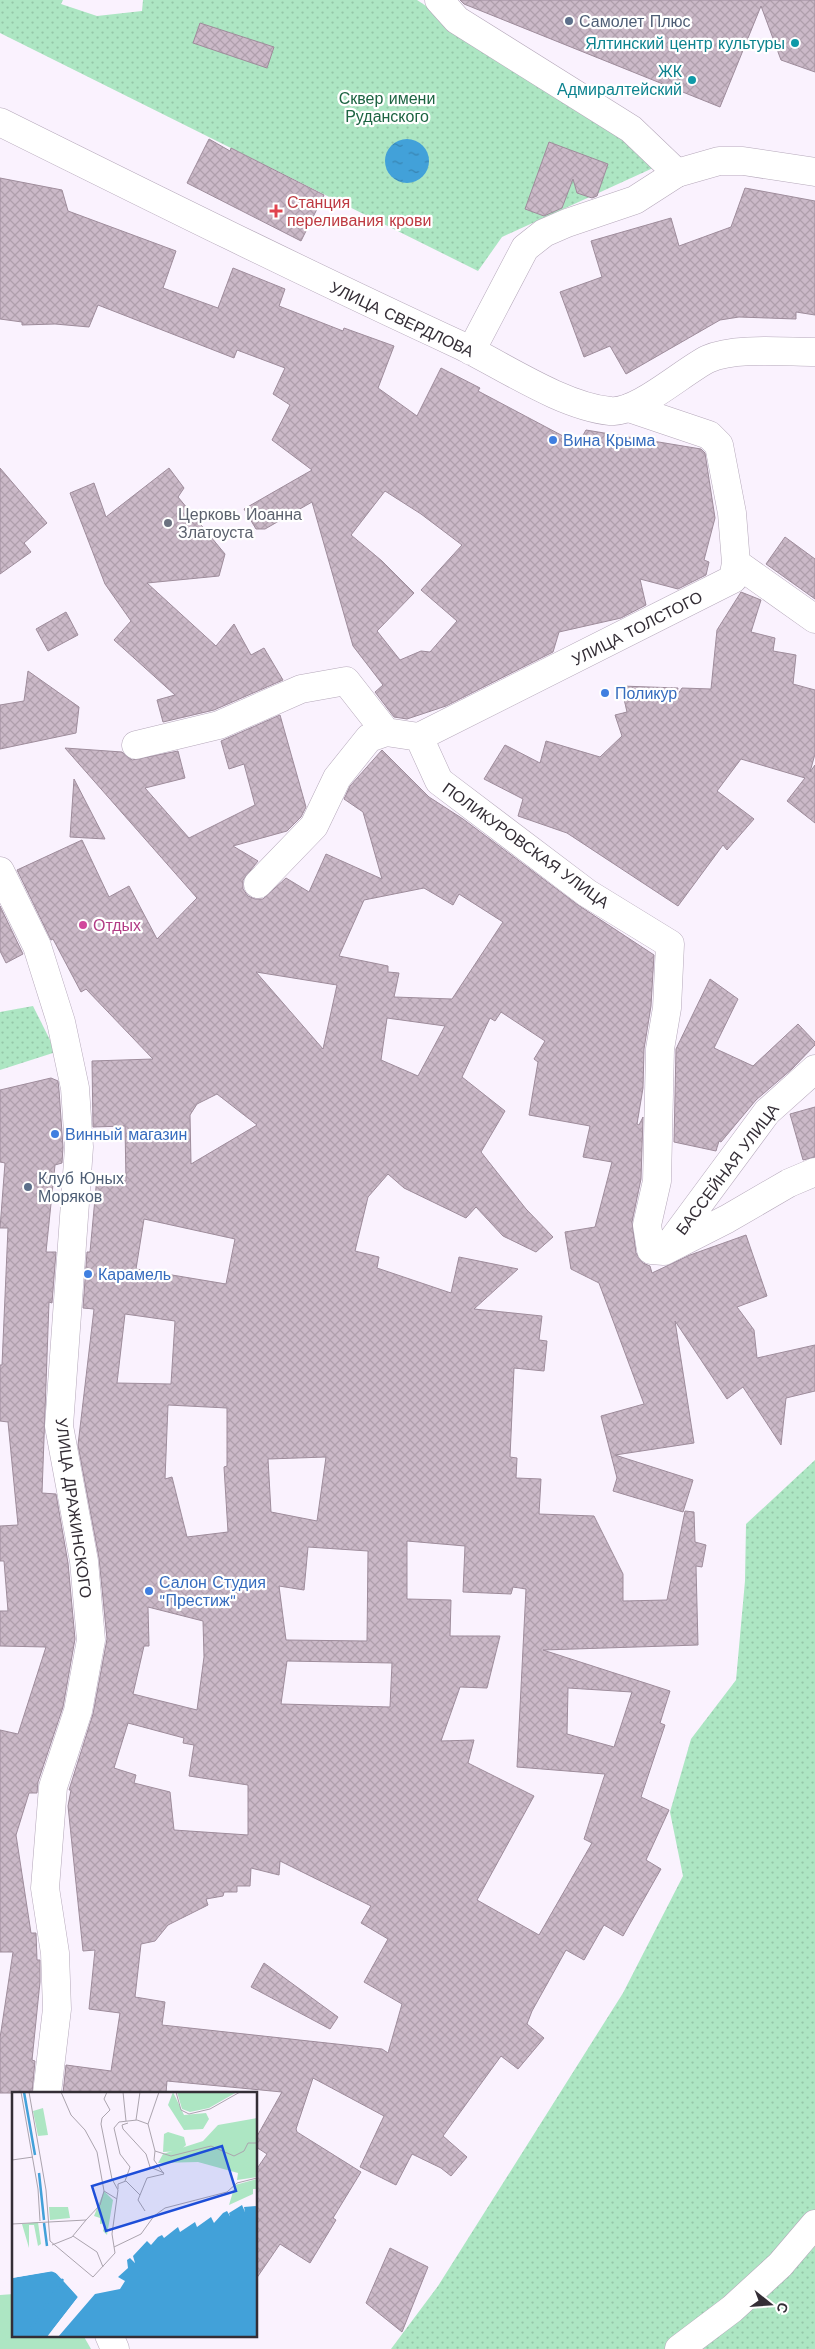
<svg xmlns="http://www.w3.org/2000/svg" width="815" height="2349" font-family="'Work Sans',sans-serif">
	<defs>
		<pattern id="park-dots" width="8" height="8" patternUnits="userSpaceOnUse" patternTransform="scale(1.25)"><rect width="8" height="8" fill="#ade6c3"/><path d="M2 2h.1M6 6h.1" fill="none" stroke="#95c6a8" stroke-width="1.8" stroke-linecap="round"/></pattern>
		<pattern id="water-ripples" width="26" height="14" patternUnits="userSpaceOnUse" patternTransform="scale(1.25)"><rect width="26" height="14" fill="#42a1d9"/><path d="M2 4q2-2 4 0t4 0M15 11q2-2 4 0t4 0" fill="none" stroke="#3884b1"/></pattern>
		<pattern id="building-cross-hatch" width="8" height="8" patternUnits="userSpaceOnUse" patternTransform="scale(1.25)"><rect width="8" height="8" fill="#cbb9c8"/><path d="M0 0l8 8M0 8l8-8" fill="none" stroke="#af9fac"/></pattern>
	</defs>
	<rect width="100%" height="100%" fill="#faf2fe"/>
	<path fill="#ade6c3" d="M14 2294V2335H83L91 2349H0V2295Z"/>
	<path fill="url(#park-dots)" d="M0 0H63L61 4 97 16 142 11 143 0H417L664 163 502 237 478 271 0 33Z
		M33 1006 56 1052 0 1070V1012Z
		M815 1460V2349H391L438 2286 623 1993 683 1876 670 1812 691 1739 736 1680 745 1581 746 1524Z"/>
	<path fill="url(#water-ripples)" d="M385 161a22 22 0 1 1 44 0a22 22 0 1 1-44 0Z"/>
	<path fill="url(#building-cross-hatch)" stroke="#9e8c9b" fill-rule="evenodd" d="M460 0H815V72L781 60 761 6 720 107 464 4Z
		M200 23 274 47 267 68 193 43Z
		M209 139 230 151 231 148 324 195 301 241 187 183Z
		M549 142 608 164 597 196 592 198 577 193 573 179 562 208 544 216 525 209Z
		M0 178 62 190 68 211 176 251 163 288 218 308 233 268 285 289 279 306 343 331 344 328 394 346 378 388 417 416 441 368 480 388 478 391 578 444 586 430 701 449 705 453 715 518 704 560 709 562 706 575 678 589 640 579 646 605 621 618 559 632 553 652 446 706 407 719 394 717 375 692 383 685 353 646 312 502 265 529H256L244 509 312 470 272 440 290 405 273 394 285 368 237 350 234 358 98 305 89 327 55 324 22 325V322L0 319ZM385 491 421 514 462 545 421 590 457 621 430 652 421 651 400 660 377 631 414 593 382 561 351 535Z
		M745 188 815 201V315L796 312V319L739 317 720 320 626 374 610 346 584 357 560 292 602 277 591 241 671 218 679 246 731 227Z
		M0 468 47 523 24 543 31 552 0 574Z
		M169 468 184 488 178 497 225 554 219 576 147 583 216 646 234 624 251 655 264 648 283 680 214 710 163 722 157 700 175 695 114 640 131 621 105 584 70 493 94 483 106 517Z
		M785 537 815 559V599L766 564Z
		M741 592 761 600 751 632 775 638 773 651 796 655 793 684 815 690V754L810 772 815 765V823L787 801 805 778 741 759 717 791 754 819 727 850 723 845 678 906 567 833 518 816 523 799 484 779 505 745 540 763 546 741 600 757 622 736 615 715 627 712 621 686 678 688 676 697 682 688 711 689 717 630Z
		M66 612 78 635 48 651 36 629Z
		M28 671 79 707 76 733 0 749V705L24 701Z
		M280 715 306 807 301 817 287 831 233 846 258 861 243 880V889L248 896 255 899H263L286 878 309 892 326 854 382 879 363 812 344 799 350 786 382 750 429 797 463 819 578 905 654 955 651 1006 644 1049 643 1088 637 1124 639 1125 643 1117 641 1179 632 1222 636 1253 643 1263 650 1266 652 1273 690 1255 746 1235 767 1296 737 1307 754 1330 757 1358 815 1345V1391L786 1398 781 1445 743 1387 727 1399 675 1321 694 1443 615 1455 693 1480 683 1512 613 1491 617 1478 601 1416 644 1404 599 1283 571 1269 565 1232 595 1227 612 1162 583 1157 590 1126 529 1115 538 1062 534 1059 545 1041 501 1012 495 1021 490 1018 462 1077 505 1111 481 1152 526 1209 553 1237 536 1252 503 1236 476 1207 466 1218 404 1188 388 1174 368 1197 355 1251 379 1257 377 1268 451 1293 459 1257 518 1269 474 1309 542 1316 539 1340 547 1341 544 1371 514 1368 510 1457 517 1458 516 1478 541 1479 539 1514 594 1516 623 1574V1601L667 1600 685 1511 694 1512 695 1542 706 1545 702 1567 696 1566 698 1645 543 1650 670 1691 660 1723 665 1725 641 1797 669 1810 646 1860 661 1869 623 1936 604 1925 584 1960 566 1950 532 2011 527 2024 544 2038 518 2069 501 2056 443 2136 467 2157 451 2176 441 2168 412 2154 396 2185 360 2167 384 2116 313 2078 296 2129 297 2132 361 2172 333 2218 336 2220 310 2263 280 2244 256 2279V2170L267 2154 256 2147V2138L282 2092 167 2081 166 2093H63L66 2065 111 2071 120 2013 89 2009 95 1950 83 1951 68 1806 71 1790H69L93 1714 107 1639 99 1558 78 1445 94 1309 83 1308 87 1252H90L97 1177 126 1181 125 1126 93 1127 92 1061 153 1059 86 989 81 992 53 939 51 940 17 870 82 840 109 897 129 886 157 939 197 898 65 748 122 752 132 760 178 751 185 778 145 788 189 838 255 805 244 764 229 769 221 741ZM424 888 453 905 459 894 503 922 452 999 394 997 399 973 388 972V966L339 956 364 900ZM256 972 337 985 323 1049ZM387 1018 445 1026 418 1076 381 1060ZM217 1094 257 1125 191 1164 190 1115 197 1104ZM144 1219 235 1239 226 1284 136 1269ZM125 1314 175 1321 171 1384 117 1383ZM168 1405 227 1408V1466L224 1467 228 1532 187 1537 172 1477 165 1479ZM326 1457 317 1521 271 1512 268 1459ZM407 1541 465 1546 463 1592 511 1594 513 1587 526 1589 517 1767 605 1774 584 1839 592 1843 539 1935 477 1900 534 1796 468 1763 474 1740 441 1741 460 1687 487 1688 500 1636H450L451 1600 407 1599ZM308 1547 368 1551 367 1641 286 1640 279 1586 304 1590ZM148 1607 203 1621 204 1657 197 1710 133 1694 144 1646H149ZM287 1661 392 1663 390 1707 281 1704ZM568 1688 632 1692 614 1747 567 1734ZM128 1723 184 1738 183 1743 194 1745 189 1776 248 1785V1835L174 1830 170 1792 134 1783 136 1775 114 1768ZM280 1861 371 1906 361 1923 388 1939 364 1982 402 2004 388 2053 382 2049 162 2025 165 2002 135 1997 141 1944 155 1941 168 1925 208 1905 206 1899 223 1896 224 1892H237V1886H250L251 1868 279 1875Z
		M74 779 105 839 70 837Z
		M0 906 23 954 6 963 0 951Z
		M710 979 738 999 714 1048 753 1066 798 1024 815 1042V1045L792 1069 756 1100 721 1142 719 1141 716 1151 674 1142 676 1049Z
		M51 1078 58 1081 59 1090 63 1147 62 1163 55 1165 46 1252H56L52 1303 49 1302 42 1493 56 1494 68 1563 75 1639 63 1707 38 1782 37 1793H29L16 1835 31 1933H36L37 1960H40V1982L32 2060 35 2061 32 2093H0V2038L13 1952H0V1730L18 1734 46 1647 0 1646V1611H8L4 1561H0V1526L18 1525 8 1422 0 1421V1365H2L8 1228H0L5 1163 0 1162V1090Z
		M815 1107V1157L803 1160 790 1114Z
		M264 1963 338 2017 330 2029 251 1987Z
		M390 2248 428 2267 402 2332 366 2303Z"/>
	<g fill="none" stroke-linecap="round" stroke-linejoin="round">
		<g stroke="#b5a8ba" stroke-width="29">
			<path id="minor" d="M677 173 719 161H743L815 172
				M736 563 815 619
				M419 737 439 781 587 893 670 944 667 1008 660 1049 657 1181 647 1225 651 1250 664 1251 727 1219 789 1183 815 1172
				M136 745 219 725 301 689 346 681 386 732 419 737 733 579 736 563 732 513 719 445 709 435 629 408
				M0 871 37 946 61 1022 75 1088 79 1147 59 1426 84 1561 91 1640 78 1711 53 1787 45 1888 55 1953 57 2009 47 2093
				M258 884 314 826 337 778 369 738 386 732
				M668 1246 767 1112 815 1069
				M109 2335 115 2349
				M679 2349 732 2309 780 2265 815 2224"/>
		</g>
		<g stroke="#b5a8ba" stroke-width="29">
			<path id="major" d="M439 0 457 20 631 129 677 173 635 200 567 223 544 233 525 248 471 351
				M0 122C153 198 306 274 462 346 505 367 562 406 610 411 637 414 682 372 708 359 735 347 785 352 815 352"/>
		</g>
		<use href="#minor" stroke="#fff" stroke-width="28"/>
		<use href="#major" stroke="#fff" stroke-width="28"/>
	</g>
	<g fill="#5c6f8a" stroke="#fff" stroke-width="2">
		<circle cx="569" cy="21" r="5"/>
		<circle cx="28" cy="1187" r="5"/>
	</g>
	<g fill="#0f9aa8" stroke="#fff" stroke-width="2">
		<circle cx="795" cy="43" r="5"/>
		<circle cx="692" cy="80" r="5"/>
	</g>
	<path fill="#e0444e" stroke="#fff" stroke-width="2" d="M273.5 203.5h5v5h5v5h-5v5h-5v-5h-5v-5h5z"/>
	<g fill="#3f7fe0" stroke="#fff" stroke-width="2">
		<circle cx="553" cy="440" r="5"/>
		<circle cx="605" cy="693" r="5"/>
		<circle cx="55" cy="1134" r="5"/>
		<circle cx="88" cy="1274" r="5"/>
		<circle cx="149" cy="1591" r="5"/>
	</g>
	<circle fill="#6b7280" stroke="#fff" stroke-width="2" cx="168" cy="523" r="5"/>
	<circle fill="#d1479c" stroke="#fff" stroke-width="2" cx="83" cy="925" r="5"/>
	<g text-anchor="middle" stroke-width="4.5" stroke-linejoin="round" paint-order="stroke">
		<g font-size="16" fill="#4e5e75" stroke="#fff" text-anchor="start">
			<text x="579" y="27">Самолет Плюс</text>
			<text x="38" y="1184">Клуб Юных<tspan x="38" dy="18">Моряков</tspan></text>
		</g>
		<g font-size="16" fill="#0d838f" stroke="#fff" text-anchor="end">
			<text x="785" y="49">Ялтинский центр культуры</text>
			<text x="682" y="77">ЖК<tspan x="682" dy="18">Адмиралтейский</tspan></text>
		</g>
		<g font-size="16" fill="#1d6442" stroke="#fff">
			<text x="387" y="104">Сквер имени<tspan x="387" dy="18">Руданского</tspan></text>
		</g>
		<g font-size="16" fill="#be3a42" stroke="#fff" text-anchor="start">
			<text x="287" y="208">Станция<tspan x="287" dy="18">переливания крови</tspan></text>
		</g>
		<g font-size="16" fill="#342e36" stroke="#fff">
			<text transform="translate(402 319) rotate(25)" y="6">УЛИЦА СВЕРДЛОВА</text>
			<text transform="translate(637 628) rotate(-27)" y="6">УЛИЦА ТОЛСТОГО</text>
			<text transform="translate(526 845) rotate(36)" y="6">ПОЛИКУРОВСКАЯ УЛИЦА</text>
			<text transform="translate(727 1169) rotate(-53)" y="6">БАССЕЙНАЯ УЛИЦА</text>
			<text transform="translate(74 1508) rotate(82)" y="6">УЛИЦА ДРАЖИНСКОГО</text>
		</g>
		<g font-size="16" fill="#366cbe" stroke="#fff" text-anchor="start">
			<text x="563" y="446">Вина Крыма</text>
			<text x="615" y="699">Поликур</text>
			<text x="65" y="1140">Винный магазин</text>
			<text x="98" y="1280">Карамель</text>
			<text x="159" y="1588">Салон Студия<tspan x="159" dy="18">"Престиж"</tspan></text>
		</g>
		<g font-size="16" fill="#5b616d" stroke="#fff" text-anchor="start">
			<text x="178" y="520">Церковь Иоанна<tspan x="178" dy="18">Златоуста</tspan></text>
		</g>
		<g font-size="16" fill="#b23c85" stroke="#fff" text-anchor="start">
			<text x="93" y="931">Отдых</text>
		</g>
	</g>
	<g transform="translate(12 2092)">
		<rect width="245" height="245" fill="#faf2fe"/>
		<path d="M161 0 172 23 194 21 197 27 191 37 172 38 156 13ZM165 0H225L197 16 178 20 170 17ZM245 87V97H241V102L217 113 223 93Z" fill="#ade6c3"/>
		<path d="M26 130 29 152 26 154 22 133H17V156L10 132Z" fill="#ade6c3"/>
		<path d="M156 40 172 45 174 53 168 59 151 60 152 42Z" fill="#ade6c3"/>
		<path d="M170 0H222L191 17 170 15ZM31 16 36 43 26 44 21 19ZM245 26V85L225 88 226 81 186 70 146 71 151 62 191 49 206 33ZM92 99 101 108 95 143 91 139 93 131 88 132V126L82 124ZM37 115H56L58 126 38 128Z" fill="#ade6c3"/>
		<path d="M230 113 233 120 232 115 245 114V245H46L83 202 108 197 113 189 106 185 116 176 115 168 118 166 123 171 121 164 135 149 139 153 146 145 150 143 152 146 166 135 168 140 183 130 185 135 199 125 202 131 211 121 215 119 218 124 217 121ZM39 179 46 182 66 205 35 245H0V186Z" fill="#42a1d9"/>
		<path d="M41 176 69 206 35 245 66 205 42 179 0 186V184Z" fill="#faf2fe"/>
		<path fill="none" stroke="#42a1d9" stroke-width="2.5" d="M12 0 23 63M27 81 32 128M32 131 35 154M13 245 51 187"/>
		<path fill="none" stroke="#aba4ae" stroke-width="1" d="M9 0 26 97 28 129M17 0 34 98 38 149 81 185 103 161 100 142 106 98 100 87 89 32 90 26 98 18 92 7 95 0M49 0 59 23 73 38 85 60 92 99M111 0 114 29M164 0 169 18 177 22 198 17 228 0M124 28 128 0M116 31 110 33 111 37 134 62 138 75 152 81M143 59 159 64 199 54 222 64 232 59 236 51H245M143 59 136 32 147 0M0 68 21 65M113 89 118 75 108 62 102 36 107 30 125 28 136 32M106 97V92L114 89 128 103 126 108 133 119M128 103 135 86 152 82 142 68 143 59M0 132 74 128 88 113 92 99 105 107M61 144 85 160 91 175M40 153 60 145 74 128M102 155 129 142 142 124 153 116 215 100 225 91 245 86"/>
		<path fill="#1d4ed8" fill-opacity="0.15" stroke="#1d4ed8" stroke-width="2.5" d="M210 54 224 99 94 139 80 94Z"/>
		<rect width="245" height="245" fill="none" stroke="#342e36" stroke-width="2.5"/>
	</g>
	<g transform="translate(770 2304) rotate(107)" stroke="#ffffff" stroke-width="4" paint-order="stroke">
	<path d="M0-4L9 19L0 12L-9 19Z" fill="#342e36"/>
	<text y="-8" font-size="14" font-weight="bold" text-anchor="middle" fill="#342e36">С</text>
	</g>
</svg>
